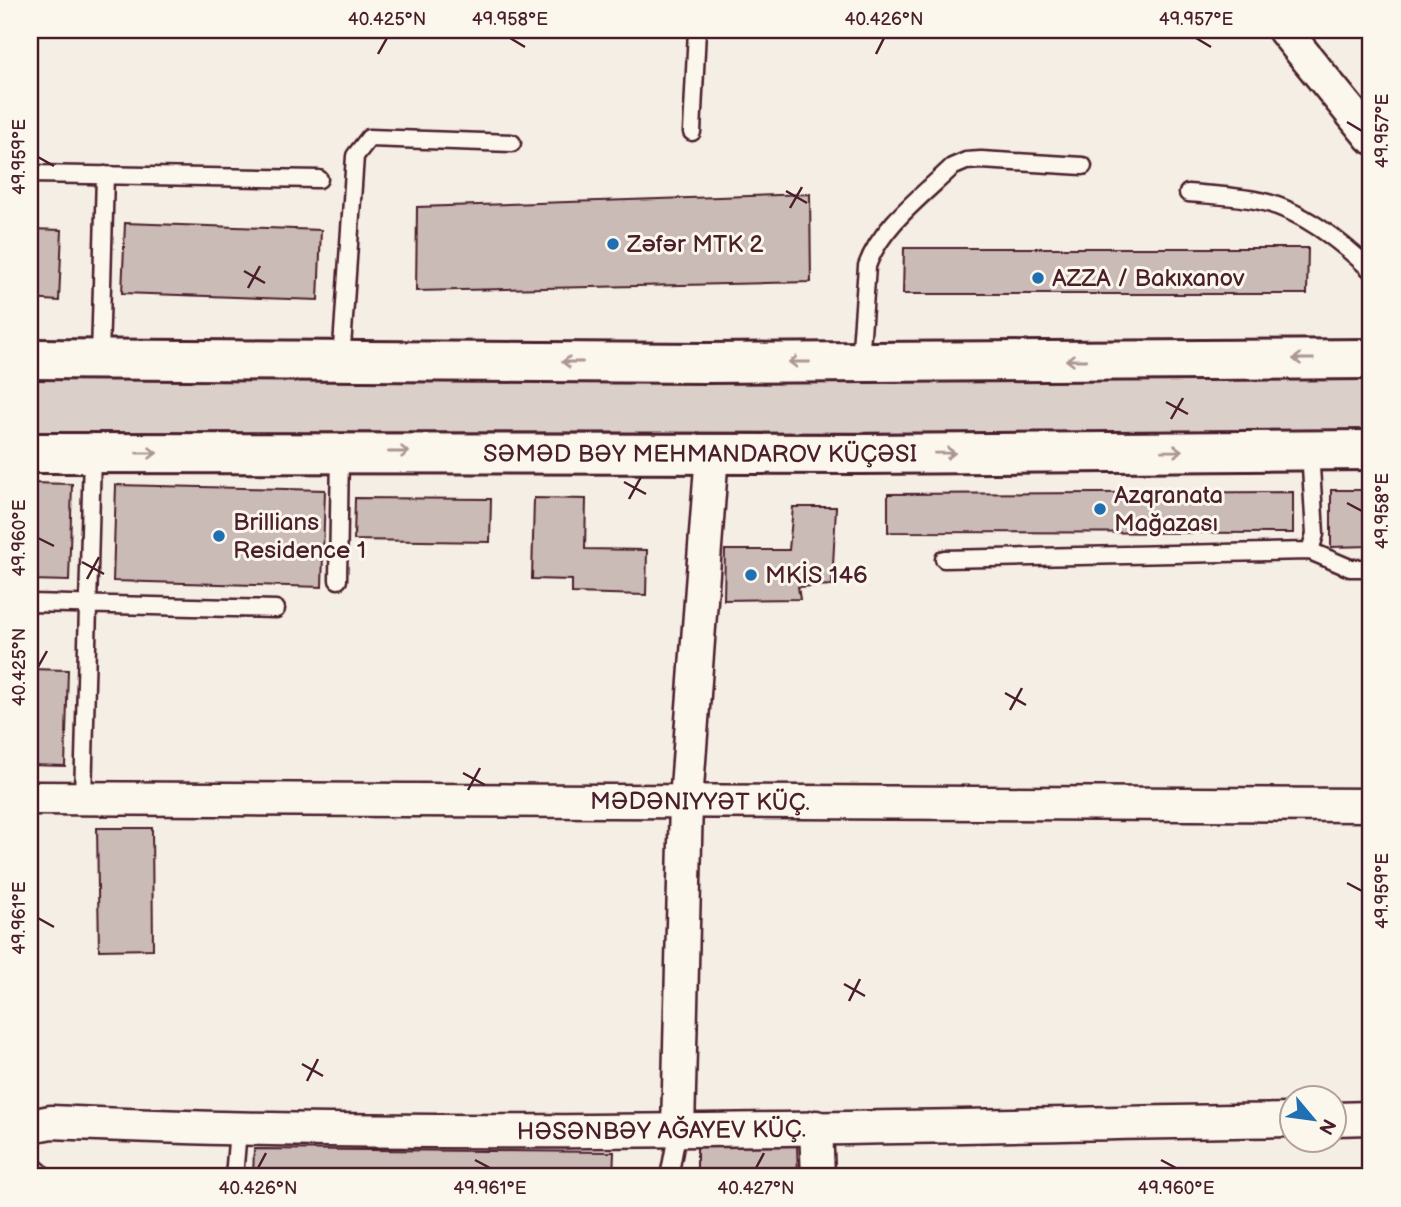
<svg xmlns="http://www.w3.org/2000/svg" width="1401" height="1207" font-family="'Balsamiq Sans',sans-serif">
	<rect width="100%" height="100%" fill="#f4eee4"/>
	<filter id="ink" filterUnits="userSpaceOnUse"><feTurbulence type="fractalNoise" baseFrequency=".0143" numOctaves="2"/><feDisplacementMap in="SourceGraphic" scale="14" xChannelSelector="R" yChannelSelector="G"/><feConvolveMatrix kernelMatrix="1 2 1 2 8 2 1 2 1" color-interpolation-filters="sRGB"/></filter>
	<g filter="url(#ink)">
		<path fill="#dbd0c9" stroke="#92787a" stroke-width="2" d="M30 375 1371 379V433L30 432Z"/>
		<path fill="#cabbb6" stroke="#4a1f2b" stroke-width="2" d="M810 194 811 282 416 291 417 207Z
			M125 223 321 230 318 300 122 293Z
			M30 229 62 230 59 301 30 299Z
			M904 248H1308L1307 294H903Z
			M30 483 72 484 69 581 30 580Z
			M116 485 325 490 322 587 113 581Z
			M1331 490H1371V546L1331 547Z
			M1293 492V533L888 532V494Z
			M355 498 491 499 490 542 354 540Z
			M534 498 586 499 585 549 647 550 646 595 572 593V580L532 579Z
			M793 507H836L832 585 798 587 800 599 724 600 725 550H789Z
			M30 669 68 670 65 766 30 765Z
			M97 828H152L153 949 99 950Z
			M797 1143 798 1177H697V1145Z
			M254 1149 614 1152 613 1177H253Z"/>
		<g fill="none" stroke-linecap="round" stroke-linejoin="round">
			<g stroke="#4a1f2b" stroke-width="21">
				<path id="service" d="M692 132 697 30
					M30 174 319 179
					M1188 193C1212 195 1237 196 1260 201 1302 210 1340 241 1371 270
					M100 358 105 175
					M341 362 355 156 369 138 512 143
					M860 362 867 266C881 226 922 196 952 167L966 161 981 160 1083 166
					M1310 551 1315 534 1310 450
					M944 559 1310 551 1350 568H1371
					M338 580 340 452
					M30 603 276 609
					M83 798 92 454
					M234 1177 238 1130
					M669 1177 678 1130"/>
			</g>
			<g stroke="#4a1f2b" stroke-width="37">
				<g id="minor">
					<path d="M1284 30 1371 137"/>
					<path id="s1" d="M30 798 1371 805"/>
					<path d="M1334 1119 1371 1118"/>
					<path id="s2" d="M30 1126 51 1122C464 1141 879 1126 1292 1120"/>
					<path d="M816 1127 818 1177"/>
					<path d="M678 1130 686 801 712 453"/>
					<path d="M30 1174 34 1177"/>
				</g>
			</g>
			<g stroke="#4a1f2b" stroke-width="44">
				<g id="secondary">
					<path d="M30 359 707 363 1371 359"/>
					<path id="s3" d="M30 453 860 454 1371 450"/>
				</g>
			</g>
			<use href="#service" stroke="#fbf7ec" stroke-width="16"/>
			<use href="#minor" stroke="#fbf7ec" stroke-width="32"/>
			<use href="#secondary" stroke="#fbf7ec" stroke-width="38"/>
		</g>
		<defs><path id="oneway-shaft" d="M-6 0H5M1.5-3L5.5 0L1.5 3" fill="none" stroke-width="1.6" stroke-linecap="round" stroke-linejoin="round" transform="scale(1.75)"/></defs>
		<g stroke="#ab9695">
			<use href="#oneway-shaft" transform="translate(1303 359) rotate(180)"/>
			<use href="#oneway-shaft" transform="translate(1076 360) rotate(180)"/>
			<use href="#oneway-shaft" transform="translate(572 362) rotate(-180)"/>
			<use href="#oneway-shaft" transform="translate(799 362) rotate(180)"/>
			<use href="#oneway-shaft" transform="translate(1172 451) rotate(-1)"/>
			<use href="#oneway-shaft" transform="translate(399 452)"/>
			<use href="#oneway-shaft" transform="translate(147 453)"/>
			<use href="#oneway-shaft" transform="translate(945 453) rotate(-1)"/>
		</g>
	</g>
	<path fill="none" stroke="#4a1f2b" stroke-width="2.5" d="M510 38 525 47M1196 38 1211 47M378 54 387 38M876 54 884 38M1347 122 1362 131M38 157 54 166M786 191 807 203M790 208 802 187M244 271 265 283M248 288 260 266M1166 402 1188 414M1171 419 1183 398M624 482 646 494M629 499 641 477M1347 503 1362 511M38 538 54 546M82 562 104 574M87 579 99 557M38 667 47 651M1005 693 1026 705M1010 710 1022 688M463 773 485 785M468 790 480 768M1347 883 1362 891M38 918 54 927M844 984 865 996M849 1001 860 979M302 1064 323 1076M307 1081 318 1059M475 1160 490 1168M1161 1160 1176 1168M258 1168 266 1153M756 1168 764 1153"/>
	<g fill="#1f6fb2" stroke="#fbf7ec" stroke-width="2.5">
		<circle cx="613" cy="244" r="7"/>
		<circle cx="1038" cy="278" r="7"/>
		<circle cx="1100" cy="509" r="7"/>
		<circle cx="219" cy="536" r="7"/>
		<circle cx="751" cy="575" r="7"/>
	</g>
	<g text-anchor="middle" stroke-width="6" stroke-linejoin="round" paint-order="stroke">
		<g font-size="24" fill="#4a1f2b" stroke="#fbf7ec" text-anchor="start">
			<text x="627" y="252">Zəfər MTK 2</text>
			<text x="1052" y="286">AZZA / Bakıxanov</text>
			<text x="1114" y="503">Azqranata<tspan x="1114" dy="28">Mağazası</tspan></text>
			<text x="233" y="530">Brillians<tspan x="233" dy="28">Residence 1</tspan></text>
			<text x="765" y="583">MKİS 146</text>
		</g>
		<g font-size="24" fill="#4a1f2b" stroke="#fbf7ec">
			<text dy="8" stroke="none"><textPath href="#s3" startOffset="670">SƏMƏD BƏY MEHMANDAROV KÜÇƏSI</textPath></text>
			<text dy="8" stroke="none"><textPath href="#s1" startOffset="670">MƏDƏNIYYƏT KÜÇ.</textPath></text>
			<text dy="8" stroke="none"><textPath href="#s2" startOffset="632">HƏSƏNBƏY AĞAYEV KÜÇ.</textPath></text>
		</g>
	</g>
	<rect width="1401" height="1207" fill="none" stroke="#fbf7ec" stroke-width="77"/>
	<g transform="translate(1313 1119) rotate(119)"><circle r="33" fill="#fbf7ec" stroke="#b4a19f" stroke-width="2"/>
	<path d="M0-5L12 26L0 18L-12 26Z" fill="#1f6fb2"/>
	<text y="-10" font-size="19" font-weight="bold" text-anchor="middle" fill="#4a1f2b">N</text>
	</g>
	<rect x="38" y="38" width="1324" height="1130" fill="none" stroke="#4a1f2b" stroke-width="2.5"/>
	<g font-size="18" text-anchor="middle" fill="#4a1f2b">
		<text x="387" y="25">40.425°N</text>
		<text x="510" y="25">49.958°E</text>
		<text x="884" y="25">40.426°N</text>
		<text x="1196" y="25">49.957°E</text>
		<text transform="translate(1382 131) rotate(-90)" y="6">49.957°E</text>
		<text transform="translate(19 157) rotate(-90)" y="6">49.959°E</text>
		<text transform="translate(1382 511) rotate(-90)" y="6">49.958°E</text>
		<text transform="translate(19 538) rotate(-90)" y="6">49.960°E</text>
		<text transform="translate(19 667) rotate(-90)" y="6">40.425°N</text>
		<text transform="translate(1382 891) rotate(-90)" y="6">49.959°E</text>
		<text transform="translate(19 918) rotate(-90)" y="6">49.961°E</text>
		<text x="258" y="1194">40.426°N</text>
		<text x="490" y="1194">49.961°E</text>
		<text x="756" y="1194">40.427°N</text>
		<text x="1176" y="1194">49.960°E</text>
	</g>
</svg>
